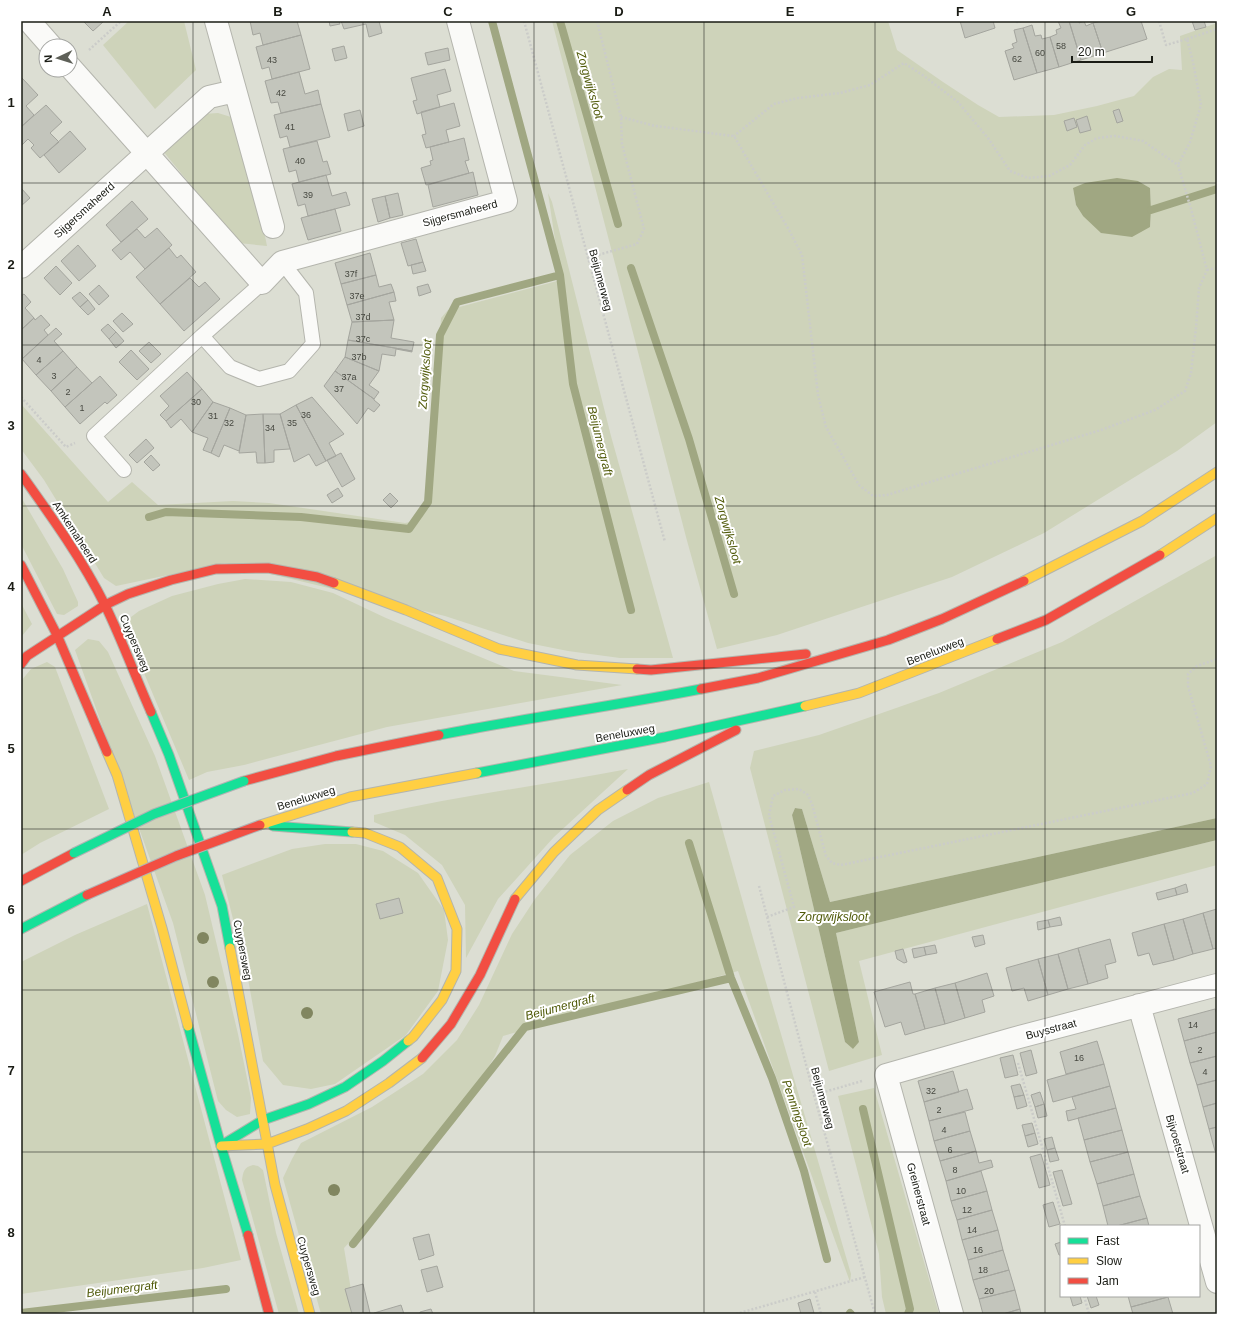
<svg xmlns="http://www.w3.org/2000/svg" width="1238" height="1335" font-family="Arial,sans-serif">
	<rect width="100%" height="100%" fill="#dcded3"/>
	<path fill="#ced3ba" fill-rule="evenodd" d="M129 21H184L196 70 155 109 103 45Z
		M552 21H888L897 50 943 82 978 105 999 117 1054 115 1097 106 1134 96 1153 77 1169 69 1182 70 1180 36 1217 23V422L1177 451 1044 533 952 577 777 635 717 649 686 537ZM1138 181 1150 188 1151 210 1150 227 1083 216 1076 205 1073 188Z
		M218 113 231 117 236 130 263 226 267 246 238 243 163 151 203 114Z
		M548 193 552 202 611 436 673 658H620L568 651 528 643 445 616 225 563 116 586 104 578 44 480 21 449V404L108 502 132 482 158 505 233 501 269 503 405 523 419 520 429 508 441 318 448 310 561 280Z
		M21 497 63 569 78 602V606L64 615 57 614 21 544Z
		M1217 555V818L830 902 802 809 795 808 792 815 845 1042 853 1049 859 1042 836 933 1217 840V865L859 961 882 1055 829 1071 750 768 754 751 819 735 939 693 1062 642Z
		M245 579 291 582 333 593 386 618 514 671 622 685 387 727 244 765 207 772 189 780 123 623 139 611 172 596 218 584Z
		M21 603 32 624 21 637Z
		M88 639 99 641 108 652 155 756 205 895 238 1034 251 1098 250 1114 237 1117 226 1110 218 1101 173 923 75 650Z
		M47 662 55 667 109 809 40 843 21 855V681L31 669Z
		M628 769 554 837 498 899 466 958 465 905 442 865 405 835 374 822V815C458 796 543 785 628 769Z
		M709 782 753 938 851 1274 850 1282 738 971 503 1036 495 1056 455 1122 390 1199 344 1248 355 1314H321L283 1178 292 1159 301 1143 372 1107 423 1074 457 1040 479 1005 512 934 535 899 570 855 613 821 658 798Z
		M325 844H356L383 851 418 873 444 910 448 940 438 991 406 1035 335 1084 311 1089 283 1085 263 1061 248 979 222 875 292 849Z
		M147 904 241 1260 203 1268 21 1294V962L75 935Z
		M874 1088 939 1314H886L882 1297 879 1254 838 1096Z
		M253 1165 258 1166 263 1170 276 1233 299 1314H279L242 1180C243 1172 244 1167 253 1165Z"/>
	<path fill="#a0a782" d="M1117 178 1138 181 1150 188 1151 210 1150 227 1132 237 1101 233 1083 216 1076 205 1073 188 1085 183Z
		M795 808 802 809 830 902 1217 818V840L836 933 859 1042 853 1049 845 1042 792 815Z"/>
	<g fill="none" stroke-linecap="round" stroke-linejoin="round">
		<path stroke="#a0a782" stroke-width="8" d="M492 21 560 275 573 384 631 610
			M560 21 618 224
			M1151 210 1217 189
			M631 268 689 439 734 594
			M149 517 166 512 301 517 409 529 428 502 440 335 457 302 560 275
			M689 843 731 978 772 1078 804 1171 827 1259
			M863 1109 910 1309 908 1314
			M353 1244 525 1027 731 978
			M21 1313 226 1289
			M850 1313 851 1314"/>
	</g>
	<path fill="#c3c5bc" stroke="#a4a59e" d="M83 21H102L103 22 93 31Z
		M250 21H297L301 35 263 45 260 33 253 35Z
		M329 21H339L340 24 330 26Z
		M341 21H379L382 33 369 37 366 24 344 29Z
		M960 21H993L995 28 965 38Z
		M1058 21H1069L1081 60 1059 67 1050 37 1057 34 1056 30 1061 28Z
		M1069 21H1079V23L1084 21 1086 26 1093 23 1103 53 1081 60Z
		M1101 21H1141L1147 39 1103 53 1093 23Z
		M1192 21H1204L1206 27 1195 30Z
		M1032 25 1035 36 1041 35 1042 39 1050 37 1059 67 1037 73 1023 28Z
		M1023 28 1037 73 1014 80 1005 51 1014 48 1012 44 1017 42 1014 30Z
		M301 35 310 69 272 79 269 67 262 69 256 47Z
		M344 46 347 58 335 61 332 49Z
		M448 48 450 60 428 65 425 53Z
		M445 69 451 91 437 95 440 107 417 114 413 101 417 100 411 78Z
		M299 72 305 94 318 90 321 104 281 113 278 102 271 103 265 81Z
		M22 78 38 95 26 106 34 115 21 127V79Z
		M454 103 460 126 446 130 449 142 426 148 422 135 426 134 421 112Z
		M321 104 330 137 290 147 287 136 280 138 274 115Z
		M46 105 62 122 50 133 59 142 40 158 31 148 34 145 28 139 21 146V127Z
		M1119 109 1123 121 1117 123 1113 111Z
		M360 110 364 126 348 131 344 114Z
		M1087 116 1091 130 1080 133 1076 120Z
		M1074 118 1077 127 1067 131 1064 121Z
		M70 131 86 149 59 173 44 155Z
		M464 138 469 160 465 161 469 173 426 185 421 168 431 165 430 161 433 160 430 147Z
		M317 141 323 162 327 161 331 174 299 182 296 170 289 172 283 149Z
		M473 172 478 195 433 207 428 185Z
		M326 175 332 196 346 192 350 205 308 216 305 204 298 206 292 184Z
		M21 188 30 198 21 206Z
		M398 193 403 215 390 218 385 196Z
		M385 196 390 218 378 222 372 199Z
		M132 201 148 219 121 242 106 225Z
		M335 209 341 231 308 240 301 218Z
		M157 228 172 245 145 269 130 252 121 260 112 250 137 229 145 238Z
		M416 239 423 262 408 266 401 243Z
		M78 245 96 266 79 281 61 261Z
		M169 248 177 258 181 255 196 272 160 304 136 277Z
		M370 253 376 275 341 284 335 263Z
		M423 262 426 271 413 274 411 265Z
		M56 266 72 283 60 295 44 278Z
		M376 275 379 287 391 284 394 292 347 305 341 284Z
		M190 278 199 287 205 282 220 299 184 331 160 304Z
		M428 284 431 292 419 296 417 287Z
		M99 285 109 296 99 305 89 294Z
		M80 292 88 300 80 307 72 298Z
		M394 292 396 301 389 302 394 320 352 322 347 305Z
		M24 294 31 302 25 308 34 318 21 330V296Z
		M88 300 95 309 88 315 80 307Z
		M122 313 133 324 123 332 113 321Z
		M41 315 50 325 44 330 48 335 22 359 21 330 34 318 35 320Z
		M394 320 391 338 414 342 412 351 348 340 352 322Z
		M108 324 116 332 109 339 101 330Z
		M56 328 62 334 54 341 63 351 36 375 22 359Z
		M116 332 124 341 116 348 109 339Z
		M348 340 412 351V352L396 349 395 356 382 354 379 371 345 357Z
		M149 342 161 354 151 363 139 351Z
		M131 350 149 369 137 380 119 362Z
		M63 351 77 367 51 391 36 375Z
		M345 357 379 371 369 385 379 392 374 399 335 371Z
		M77 367 92 383 65 407 51 391Z
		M335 371 374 399V400L380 405 374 412 368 408 357 424 324 386Z
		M187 372 202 389 166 421 160 415 169 406 160 396Z
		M100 376 117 395 107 404 105 402 80 424 65 407Z
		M202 389 213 402 192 432 181 419 171 428 166 421Z
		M312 397 344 434 329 443 336 456 326 461 296 405Z
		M213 402 230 408 211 453 203 450 208 438 192 432Z
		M296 405 326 461 316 466 309 454 294 462 280 414Z
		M230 408 246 415 239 451 224 445 219 457 211 453Z
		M263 414 265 463H257L256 452 239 453 246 415Z
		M263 414H280L290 449 274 450V462L265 463Z
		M146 439 154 448 137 463 129 455Z
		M341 453 355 479 342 487 327 460Z
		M151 455 160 465 153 471 144 462Z
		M338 488 343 496 332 503 327 495Z
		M390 493 398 501 391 508 383 500Z
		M1186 884 1188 892 1177 895 1175 888Z
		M1175 888 1177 895 1158 900 1156 893Z
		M399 898 403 913 380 919 376 904Z
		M1217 909V948L1213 949 1203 913Z
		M1203 913 1213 949 1193 954 1183 919Z
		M1060 917 1062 925 1050 927 1048 920Z
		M1183 919 1193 954 1174 960 1164 924Z
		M1048 920 1050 927 1038 930 1037 922Z
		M1164 924 1174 960 1153 965 1149 953 1138 956 1132 933Z
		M983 935 985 944 975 947 972 937Z
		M1110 939 1116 962 1105 965 1108 978 1088 984 1078 948Z
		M935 945 937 953 926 955 924 947Z
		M924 947 926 955 914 958 912 949Z
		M1078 948 1088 984 1068 989 1058 954Z
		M903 949 907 962 904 963 897 959 895 951Z
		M1058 954 1068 989 1048 995 1038 959Z
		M1038 959 1048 995 1028 1001 1024 988 1012 991 1006 968Z
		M987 973 994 996 982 1000 985 1012 965 1018 955 983Z
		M910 982 913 994H915L925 1029 905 1035 901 1022 885 1027 874 992Z
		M955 983 965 1018 945 1024 935 988Z
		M935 988 945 1024 925 1029 915 994Z
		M1215 1009 1217 1014V1032L1184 1041 1178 1019Z
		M1217 1032V1056L1190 1063 1184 1041Z
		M1097 1041 1104 1064 1066 1074 1060 1052Z
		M1031 1050 1037 1073 1026 1076 1020 1053Z
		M1013 1055 1018 1075 1005 1078 1000 1058Z
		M1217 1056V1080L1197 1085 1190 1063Z
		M1104 1064 1110 1086 1053 1102 1047 1080Z
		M953 1071 959 1092 924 1102 918 1081Z
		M1217 1080V1103L1203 1107 1197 1085Z
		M1020 1084 1024 1095 1014 1097 1011 1086Z
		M1110 1086 1116 1108 1068 1121 1066 1111 1076 1109 1072 1097Z
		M967 1089 973 1109 929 1121 924 1102Z
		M1040 1092 1044 1104 1035 1107 1031 1095Z
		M1024 1095 1027 1106 1017 1109 1014 1097Z
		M1217 1103V1127L1209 1129 1203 1107Z
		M1044 1104 1047 1116 1038 1118 1035 1107Z
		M1116 1108 1122 1130 1084 1140 1078 1118Z
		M965 1112 970 1131 934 1141 929 1121Z
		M1032 1123 1035 1133 1025 1136 1022 1125Z
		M1217 1127V1151H1215L1209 1129Z
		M1122 1130 1128 1152 1090 1162 1084 1140Z
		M970 1131 976 1151 940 1161 934 1141Z
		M1035 1133 1038 1144 1028 1147 1025 1136Z
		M1052 1137 1055 1148 1047 1150 1044 1139Z
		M1055 1148 1059 1160 1050 1162 1047 1150Z
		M976 1151 979 1163 991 1160 993 1167 946 1181 940 1161Z
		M1128 1152 1134 1174 1097 1184 1090 1162Z
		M1041 1154 1050 1185 1039 1188 1030 1157Z
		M1062 1170 1072 1204 1063 1206 1053 1172Z
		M981 1171 987 1191 951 1201 946 1181Z
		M1134 1174 1140 1196 1103 1206 1097 1184Z
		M987 1191 992 1210 957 1220 951 1201Z
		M1140 1196 1147 1218 1117 1226H1108L1103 1206Z
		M1053 1202 1060 1224 1049 1227 1043 1205Z
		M992 1210 998 1230 962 1240 957 1220Z
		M1147 1218 1149 1226H1117Z
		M998 1230 1003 1250 968 1260 962 1240Z
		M429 1234 434 1255 419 1260 413 1238Z
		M1061 1242V1255H1059L1055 1244Z
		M1003 1250 1009 1270 973 1280 968 1260Z
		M437 1266 443 1287 427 1292 421 1270Z
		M1009 1270 1015 1290 979 1299 973 1280Z
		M363 1284 370 1313 352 1314 345 1289Z
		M1015 1290 1020 1309 1003 1314H983L979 1299Z
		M1070 1296H1080L1082 1303 1073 1306Z
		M1087 1296H1096L1099 1305 1091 1308Z
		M1128 1296H1168V1297L1131 1307Z
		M1168 1297 1173 1314H1133L1131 1307Z
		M810 1299 814 1313 801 1314 798 1303Z
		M401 1305 404 1314H375L374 1313Z
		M431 1309 433 1314H420V1312Z
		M1020 1309 1021 1314H1003Z"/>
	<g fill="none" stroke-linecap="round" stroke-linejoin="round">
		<g stroke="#b4b5ad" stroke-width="16">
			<path id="lane" d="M202 336 230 367 259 379 289 371 313 344 306 293 282 262
				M124 470 94 436 202 336 262 283"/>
		</g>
		<g stroke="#b4b5ad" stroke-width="24">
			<path id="street" d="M29 21 51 46
				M216 21 273 227
				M70 67 262 283 282 262 506 201 458 21
				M21 267 209 97 235 91
				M1139 1005 1217 1282
				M952 1314 886 1075 1012 1039 1217 985"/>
		</g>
		<g stroke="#b4b5ad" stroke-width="11">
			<path id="fast" d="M151 712 169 755 222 906 230 948
				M439 735C526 718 614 706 701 689
				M477 773 665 737 805 706
				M273 826 352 832
				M21 929 87 895
				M188 1026 221 1146 248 1235
				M222 1145 263 1120 309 1104 345 1087 383 1061 408 1041"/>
		</g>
		<g stroke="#b4b5ad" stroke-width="11">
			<path id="slow" d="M1160 555 1217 518
				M1024 581 1142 521 1217 472
				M334 583 406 610 499 649 577 665 637 669
				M805 706 859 693 997 639
				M107 752 117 775 162 928 188 1026
				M260 825 350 797 477 773
				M352 832 365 833 400 847 437 878 457 929 456 971 442 1000 413 1037 408 1041
				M515 899 554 852 598 810 627 790
				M230 948 275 1185 310 1314
				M221 1146 267 1144 307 1129 346 1111 389 1083 422 1058"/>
		</g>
		<g stroke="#b4b5ad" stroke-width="11">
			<path id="jam" d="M21 474C51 516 82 559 105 605 122 640 135 676 151 712
				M21 565 57 635 107 752
				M997 639 1046 620 1160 555
				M21 664 27 656 105 605 128 594 171 580 216 569 268 568 317 577 334 583
				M637 669 651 670 806 654
				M701 689 758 678 888 640 942 619 1024 581
				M244 781 336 756 439 735
				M627 790 649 775 736 730
				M21 881 74 853
				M422 1058 451 1024 480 975 515 899
				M248 1235 269 1314"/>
		</g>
		<path stroke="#cbccc9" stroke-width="2.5" stroke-dasharray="2 2" stroke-linecap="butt" d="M524 21 665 542
			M1017 21V22L1021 21
			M1159 21 1166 45 1187 39 1193 62 1201 105 1190 142 1178 165
			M1187 39 1217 29
			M89 50 121 21
			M621 117 655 126 734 136 789 230 802 255 818 395 826 427 859 485 873 496 887 495 1101 430 1155 410 1185 391 1191 373 1196 328 1199 288 1207 270 1191 209 1178 165 1143 141 1115 136 1097 138 1085 145 1070 165 1049 176 1028 178 1010 171 988 138 958 102 924 76 904 63 870 85 840 93 798 98 774 104 734 136
			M587 258 637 244 644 229 622 144 621 117 597 21
			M1207 270 1217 268
			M21 397 66 447 75 443
			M759 886 814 1095 875 1314
			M767 917 794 907 769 815 773 796 785 790 799 789 808 795 812 804 826 856 832 863 841 865 1193 793 1207 784 1211 766 1188 686V674L1197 666 1217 659
			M1018 1063 1065 1226
			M814 1095 862 1081
			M815 1292 821 1314
			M1084 1296 1089 1314
			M736 1314 865 1277"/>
		<use href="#lane" stroke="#fafaf8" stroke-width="14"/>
		<use href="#street" stroke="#fafaf8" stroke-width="22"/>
		<use href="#fast" stroke="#16e098" stroke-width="9"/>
		<use href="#slow" stroke="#ffcf43" stroke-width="9"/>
		<use href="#jam" stroke="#f24e42" stroke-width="9"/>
		<g stroke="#b1b3b4" stroke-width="11" stroke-linecap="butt">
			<path id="fast-bridge" d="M74 853 154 814 244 781"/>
		</g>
		<g stroke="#b1b3b4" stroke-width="11" stroke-linecap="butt">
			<path id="jam-bridge" d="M87 895 176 856 260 825"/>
		</g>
		<use href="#fast-bridge" stroke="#16e098" stroke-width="9"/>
		<use href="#jam-bridge" stroke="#f24e42" stroke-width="9"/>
	</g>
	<g fill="#818660">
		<circle cx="203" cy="938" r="6"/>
		<circle cx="213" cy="982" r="6"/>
		<circle cx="307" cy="1013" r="6"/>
		<circle cx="334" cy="1190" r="6"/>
	</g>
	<path fill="none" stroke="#1a1c15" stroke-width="1" stroke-opacity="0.55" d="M193 21V1314M363 21V1314M534 21V1314M704 21V1314M875 21V1314M1045 21V1314M21 183H1217M21 345H1217M21 506H1217M21 668H1217M21 829H1217M21 990H1217M21 1152H1217"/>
	<g text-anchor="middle" stroke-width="4" stroke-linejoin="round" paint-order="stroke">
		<g font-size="9" fill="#464840">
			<text x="1061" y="49">58</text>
			<text x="1040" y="56">60</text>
			<text x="1017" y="62">62</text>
			<text x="272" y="63">43</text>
			<text x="281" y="96">42</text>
			<text x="290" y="130">41</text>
			<text x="300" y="164">40</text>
			<text x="308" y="198">39</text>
			<text x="351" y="277">37f</text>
			<text x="357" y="299">37e</text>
			<text x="363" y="320">37d</text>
			<text x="363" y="342">37c</text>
			<text x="359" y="360">37b</text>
			<text x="39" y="363">4</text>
			<text x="54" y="379">3</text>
			<text x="349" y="380">37a</text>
			<text x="339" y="392">37</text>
			<text x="68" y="395">2</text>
			<text x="196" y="405">30</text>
			<text x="82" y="411">1</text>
			<text x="306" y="418">36</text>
			<text x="213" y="419">31</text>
			<text x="229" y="426">32</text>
			<text x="292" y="426">35</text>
			<text x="270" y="431">34</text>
			<text x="1193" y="1028">14</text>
			<text x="1200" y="1053">2</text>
			<text x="1079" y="1061">16</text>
			<text x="1205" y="1075">4</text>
			<text x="931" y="1094">32</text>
			<text x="939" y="1113">2</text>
			<text x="944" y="1133">4</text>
			<text x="950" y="1153">6</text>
			<text x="955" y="1173">8</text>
			<text x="961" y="1194">10</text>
			<text x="967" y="1213">12</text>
			<text x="972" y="1233">14</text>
			<text x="978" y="1253">16</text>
			<text x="983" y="1273">18</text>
			<text x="989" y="1294">20</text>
		</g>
		<g font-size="11" fill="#1a1c15" stroke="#fff">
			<text transform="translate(84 210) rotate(-42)" y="4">Sijgersmaheerd</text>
			<text transform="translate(460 213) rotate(-15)" y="4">Sijgersmaheerd</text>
			<text transform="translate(601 280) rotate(75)" y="4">Beijumerweg</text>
			<text transform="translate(75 532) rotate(57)" y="4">Amkemaheerd</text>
			<text transform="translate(135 643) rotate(67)" y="4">Cuypersweg</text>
			<text transform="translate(935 651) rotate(-21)" y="4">Beneluxweg</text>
			<text transform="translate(625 733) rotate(-10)" y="4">Beneluxweg</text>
			<text transform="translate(306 798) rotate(-17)" y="4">Beneluxweg</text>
			<text transform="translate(243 950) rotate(79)" y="4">Cuypersweg</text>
			<text transform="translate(1051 1029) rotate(-15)" y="4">Buysstraat</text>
			<text transform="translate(823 1098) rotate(75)" y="4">Beijumerweg</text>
			<text transform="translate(1178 1144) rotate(74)" y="4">Bijvoetstraat</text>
			<text transform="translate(919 1194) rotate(75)" y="4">Greinerstraat</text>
			<text transform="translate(309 1266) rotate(74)" y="4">Cuypersweg</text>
		</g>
		<g font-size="12" font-style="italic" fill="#505a09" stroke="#fff">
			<text transform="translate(590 85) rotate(74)" y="4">Zorgwijksloot</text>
			<text transform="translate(425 374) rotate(-86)" y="4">Zorgwijksloot</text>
			<text transform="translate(600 441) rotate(76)" y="4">Beijumergraft</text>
			<text transform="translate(728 530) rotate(74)" y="4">Zorgwijksloot</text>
			<text x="833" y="921">Zorgwijksloot</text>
			<text transform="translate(560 1007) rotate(-15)" y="4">Beijumergraft</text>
			<text transform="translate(797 1113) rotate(71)" y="4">Penningsloot</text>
			<text transform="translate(122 1289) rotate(-7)" y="4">Beijumergraft</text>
		</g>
	</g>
	<rect width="1238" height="1335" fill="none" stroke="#ffffff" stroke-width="44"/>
	<rect x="1060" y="1225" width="140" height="72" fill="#ffffff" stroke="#a3a4a1"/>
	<rect x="1068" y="1238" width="20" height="6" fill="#16e098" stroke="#a3a4a1"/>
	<text x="1096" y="1245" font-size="12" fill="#1a1c15">Fast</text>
	<rect x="1068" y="1258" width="20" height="6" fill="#ffcf43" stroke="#a3a4a1"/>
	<text x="1096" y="1265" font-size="12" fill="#1a1c15">Slow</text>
	<rect x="1068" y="1278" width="20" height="6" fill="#f24e42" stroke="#a3a4a1"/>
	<text x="1096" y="1285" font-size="12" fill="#1a1c15">Jam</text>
	<g transform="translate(58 58) rotate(266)"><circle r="19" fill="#ffffff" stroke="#a3a4a1"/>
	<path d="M0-3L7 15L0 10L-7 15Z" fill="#5e6058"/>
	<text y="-6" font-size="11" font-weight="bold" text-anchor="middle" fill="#1a1c15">N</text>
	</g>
	<path d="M1072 56v6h80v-6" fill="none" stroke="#1a1c15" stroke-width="2"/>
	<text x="1078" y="56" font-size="12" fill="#1a1c15" stroke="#ffffff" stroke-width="3" paint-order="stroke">20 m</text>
	<rect x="22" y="22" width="1194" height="1291" fill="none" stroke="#1a1c15" stroke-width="1.5"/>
	<g font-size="13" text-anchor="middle" font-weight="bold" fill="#1a1c15">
		<text x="107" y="16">A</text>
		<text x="278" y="16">B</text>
		<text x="448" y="16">C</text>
		<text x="619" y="16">D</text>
		<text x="790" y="16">E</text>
		<text x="960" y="16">F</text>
		<text x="1131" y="16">G</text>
		<text x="11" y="107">1</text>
		<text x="11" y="269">2</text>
		<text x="11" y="430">3</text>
		<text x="11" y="591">4</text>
		<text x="11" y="753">5</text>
		<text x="11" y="914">6</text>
		<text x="11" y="1075">7</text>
		<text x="11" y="1237">8</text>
	</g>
</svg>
